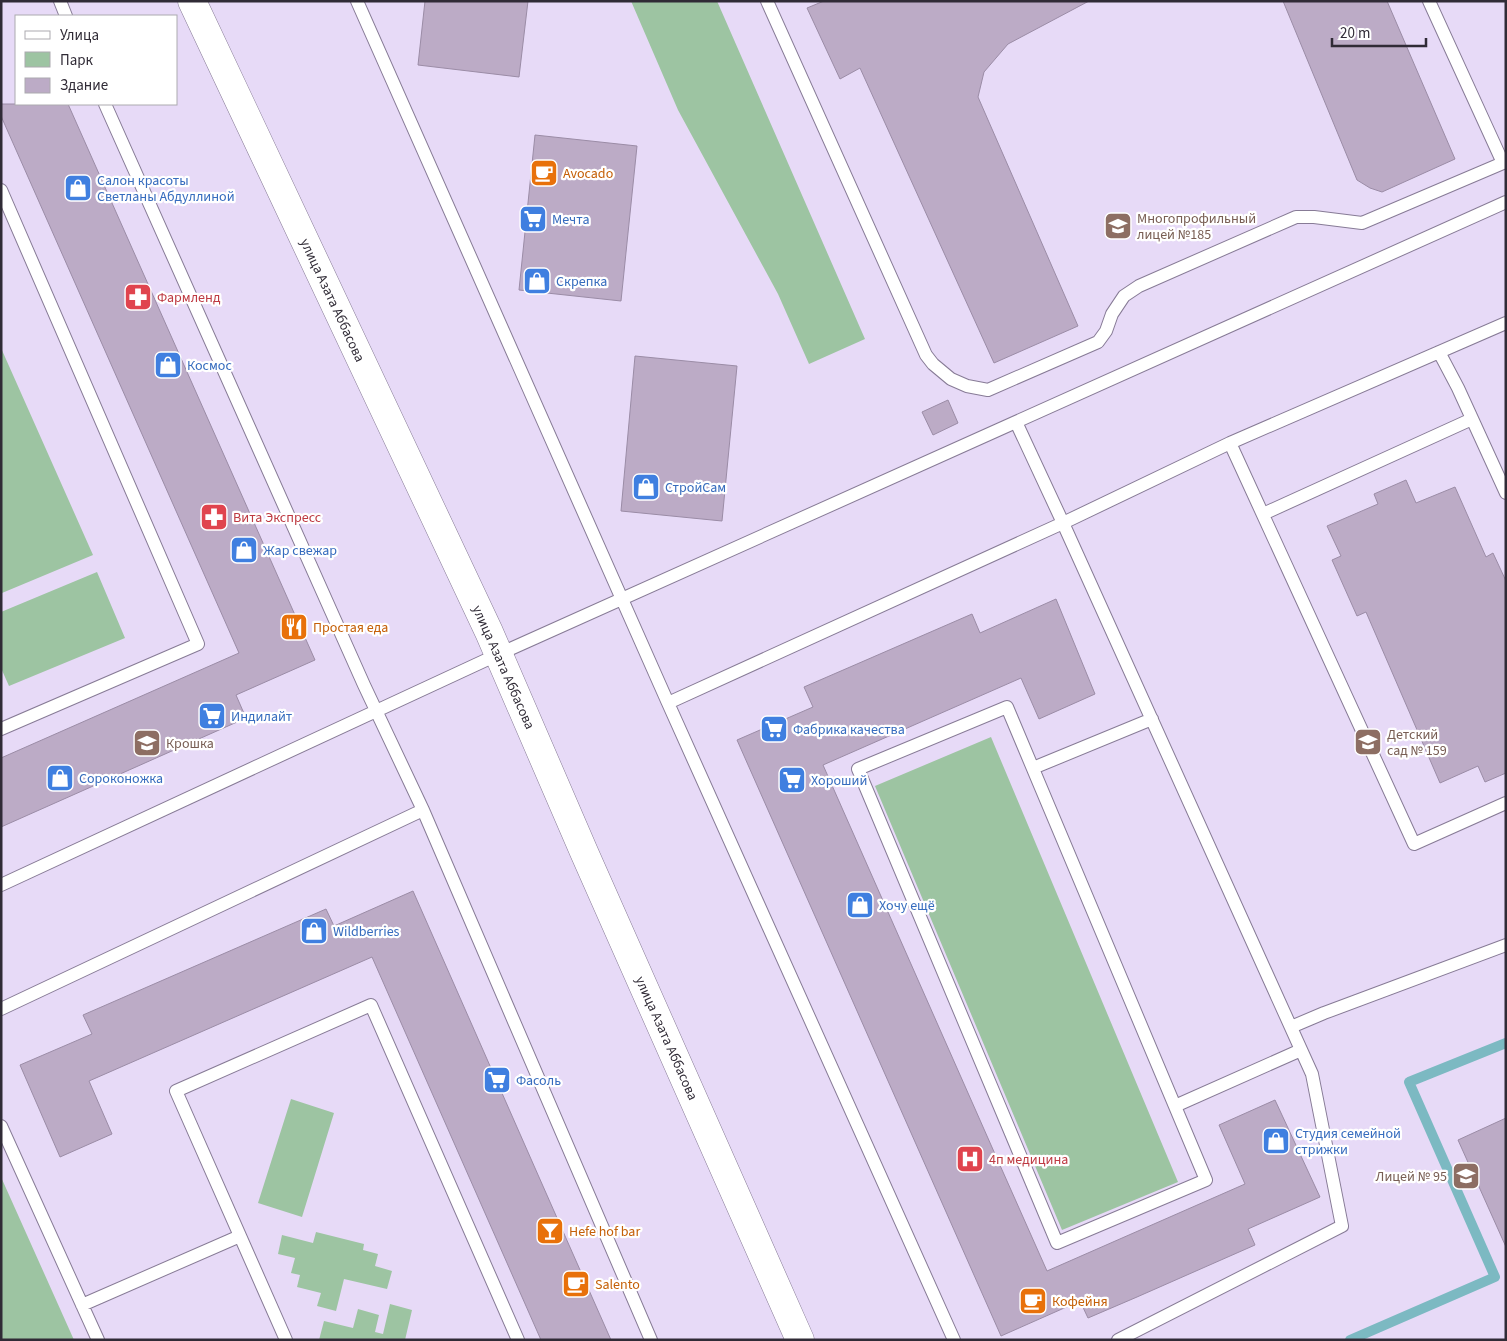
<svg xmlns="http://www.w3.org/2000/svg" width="1507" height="1341" font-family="'Source Sans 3',sans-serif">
	<rect width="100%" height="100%" fill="#e7daf7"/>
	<path fill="#9dc4a2" d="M631 1H717L865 339 809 364 778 294 678 110Z
		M1 348 93 555 2 593 1 591Z
		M97 572 125 638 9 686 1 668V612Z
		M991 737 1178 1182 1062 1230 875 786Z
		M291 1099 334 1113 302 1217 258 1203Z
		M1 1177 74 1340H1Z
		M316 1232 364 1244 363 1250 378 1254 375 1266 392 1271 387 1289 344 1279 336 1311 317 1306 321 1293 297 1287 300 1275 291 1273 295 1258 278 1254 282 1235 313 1243Z
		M390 1304 412 1310 405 1340H319L324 1321 353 1328 358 1309 379 1315 375 1332 383 1334Z"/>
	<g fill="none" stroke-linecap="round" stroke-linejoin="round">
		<path stroke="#7cb9c2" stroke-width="10" d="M1350 1340 1495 1277 1409 1082 1506 1043"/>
	</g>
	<path fill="#bcabc6" stroke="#9b8ca6" d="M425 1H528L519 77 418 65Z
		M824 1H1089L1008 44 984 72 978 97 1078 326 994 363 860 68 840 79 807 8Z
		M1283 1H1387L1455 159 1382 192 1370 188 1357 180Z
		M1 104H68L315 660 236 695 246 718 1 827V758L239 653 1 116Z
		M535 135 637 146 621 301 519 290Z
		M635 356 737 366 722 521 621 511Z
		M948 400 958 423 933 435 922 412Z
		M1406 480 1416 503 1455 487 1486 557 1493 553 1506 581V773L1485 782 1478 766 1440 783 1366 612 1357 616 1332 560 1341 556 1327 526 1378 504 1374 494Z
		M1056 599 1095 694 1039 719 1021 678 823 765 991 1145 1047 1271 1245 1184 1219 1125 1275 1100 1320 1197 1248 1229 1255 1245 1137 1297 1088 1318 1080 1301 1001 1336 737 740 813 707 804 687 857 664 972 614 980 633Z
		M413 891 531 1159 611 1340H541L372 957 89 1081 112 1134 60 1157 20 1065 92 1034 83 1015 326 909 334 926Z
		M1506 1118V1247L1458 1140Z"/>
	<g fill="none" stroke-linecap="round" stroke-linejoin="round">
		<g stroke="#877b96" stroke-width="14">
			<path id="lane" d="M60 1 66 16
				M357 1 668 703
				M767 1 926 355 933 364 951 379 967 386 988 390 1098 342 1106 331 1112 314 1124 296 1139 286 1296 217H1314L1362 223 1503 163 1429 1
				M105 104 364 685 423 810
				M1 190 198 644 1 729
				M1439 352 1458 388 1506 493
				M1016 422 1063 523 1230 443 1506 323
				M1230 443 1414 844 1506 803
				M1263 514 1472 419
				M1007 707 1206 1180 1057 1243 858 769Z
				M1033 768 1152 719
				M1 885 499 654 1506 202
				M1 1009 423 810 651 1340
				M1291 1027 1324 1013 1506 945
				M1175 1106 1301 1050
				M1 1126 98 1340
				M82 1305 240 1236
				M286 1340 176 1091 371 1005 518 1340
				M954 1340 668 703 1063 523 1312 1074 1342 1226 1118 1340"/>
		</g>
		<g stroke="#877b96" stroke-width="29">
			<path id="secondary" d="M192 1 489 632 584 852 800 1340"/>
		</g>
		<use href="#lane" stroke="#fff" stroke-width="12"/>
		<use href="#secondary" stroke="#fff" stroke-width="28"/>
	</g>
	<defs>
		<g id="cafe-square" transform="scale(1.4375)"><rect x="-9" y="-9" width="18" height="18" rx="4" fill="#e8710a" stroke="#fff"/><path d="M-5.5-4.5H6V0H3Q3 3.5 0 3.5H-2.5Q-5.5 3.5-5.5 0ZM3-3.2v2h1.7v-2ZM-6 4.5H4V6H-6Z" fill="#fff"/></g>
		<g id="shop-square" transform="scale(1.4375)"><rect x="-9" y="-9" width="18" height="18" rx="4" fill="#3f7fe0" stroke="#fff"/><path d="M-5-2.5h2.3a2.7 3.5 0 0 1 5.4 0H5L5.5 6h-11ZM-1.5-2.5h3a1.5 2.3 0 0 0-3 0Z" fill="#fff"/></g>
		<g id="supermarket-square" transform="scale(1.4375)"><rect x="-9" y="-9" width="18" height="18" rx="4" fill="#3f7fe0" stroke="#fff"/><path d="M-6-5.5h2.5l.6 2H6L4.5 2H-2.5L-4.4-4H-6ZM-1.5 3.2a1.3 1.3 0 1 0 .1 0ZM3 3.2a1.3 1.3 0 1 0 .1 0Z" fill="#fff"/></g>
		<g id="school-square" transform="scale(1.4375)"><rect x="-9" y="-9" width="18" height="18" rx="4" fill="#8d6e63" stroke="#fff"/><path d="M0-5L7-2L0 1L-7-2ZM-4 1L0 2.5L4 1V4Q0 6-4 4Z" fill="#fff"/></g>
		<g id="pharmacy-square" transform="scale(1.4375)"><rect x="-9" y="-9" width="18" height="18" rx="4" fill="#e0444e" stroke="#fff"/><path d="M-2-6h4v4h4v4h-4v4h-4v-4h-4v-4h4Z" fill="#fff"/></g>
		<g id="restaurant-square" transform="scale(1.4375)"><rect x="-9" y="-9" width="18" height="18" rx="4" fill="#e8710a" stroke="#fff"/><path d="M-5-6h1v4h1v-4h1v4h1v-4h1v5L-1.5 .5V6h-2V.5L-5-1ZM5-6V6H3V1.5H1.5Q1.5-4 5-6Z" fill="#fff"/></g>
		<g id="hospital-square" transform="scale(1.4375)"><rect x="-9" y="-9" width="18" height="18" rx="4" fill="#e0444e" stroke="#fff"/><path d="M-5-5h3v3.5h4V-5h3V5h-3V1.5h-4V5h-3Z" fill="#fff"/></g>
		<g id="bar-square" transform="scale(1.4375)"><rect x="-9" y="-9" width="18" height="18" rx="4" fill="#e8710a" stroke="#fff"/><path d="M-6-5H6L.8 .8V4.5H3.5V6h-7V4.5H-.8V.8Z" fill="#fff"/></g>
	</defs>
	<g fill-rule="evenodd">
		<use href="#cafe-square" x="544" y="173"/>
		<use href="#shop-square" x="78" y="188"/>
		<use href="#supermarket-square" x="533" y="219"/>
		<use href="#school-square" x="1118" y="226"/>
		<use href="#shop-square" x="537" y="281"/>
		<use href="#pharmacy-square" x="138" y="297"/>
		<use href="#shop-square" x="168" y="365"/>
		<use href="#shop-square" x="646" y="487"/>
		<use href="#pharmacy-square" x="214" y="517"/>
		<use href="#shop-square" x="244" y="550"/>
		<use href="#restaurant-square" x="294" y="627"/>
		<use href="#supermarket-square" x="212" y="716"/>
		<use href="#supermarket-square" x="774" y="729"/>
		<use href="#school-square" x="1368" y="742"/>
		<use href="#school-square" x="147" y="743"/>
		<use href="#shop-square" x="60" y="778"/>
		<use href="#supermarket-square" x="792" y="780"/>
		<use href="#shop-square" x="860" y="905"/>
		<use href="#shop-square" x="314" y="931"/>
		<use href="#supermarket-square" x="497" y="1080"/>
		<use href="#shop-square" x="1276" y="1141"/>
		<use href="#hospital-square" x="970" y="1159"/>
		<use href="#school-square" x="1466" y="1176"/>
		<use href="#bar-square" x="550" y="1231"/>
		<use href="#cafe-square" x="576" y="1284"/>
		<use href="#cafe-square" x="1033" y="1301"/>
	</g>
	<g text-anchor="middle" stroke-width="4.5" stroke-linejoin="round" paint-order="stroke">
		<g font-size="14" fill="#c56008" stroke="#fff" text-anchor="start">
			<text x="563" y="178">Avocado</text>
			<text x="313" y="632">Простая еда</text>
			<text x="569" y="1236">Hefe hof bar</text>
			<text x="595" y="1289">Salento</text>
			<text x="1052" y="1306">Кофейня</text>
		</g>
		<g font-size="14" fill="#366cbe" stroke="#fff" text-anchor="start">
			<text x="97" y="185">Салон красоты<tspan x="97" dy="16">Светланы Абдуллиной</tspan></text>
			<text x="552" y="224">Мечта</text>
			<text x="556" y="286">Скрепка</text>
			<text x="187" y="370">Космос</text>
			<text x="665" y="492">СтройСам</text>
			<text x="263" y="555">Жар свежар</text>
			<text x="231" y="721">Индилайт</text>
			<text x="793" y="734">Фабрика качества</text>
			<text x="79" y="783">Сороконожка</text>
			<text x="811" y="785">Хороший</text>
			<text x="879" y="910">Хочу ещё</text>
			<text x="333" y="936">Wildberries</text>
			<text x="516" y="1085">Фасоль</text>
			<text x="1295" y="1138">Студия семейной<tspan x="1295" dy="16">стрижки</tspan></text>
		</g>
		<g font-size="14" fill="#785e54" stroke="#fff" text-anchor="start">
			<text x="1137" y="223">Многопрофильный<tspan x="1137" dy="16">лицей №185</tspan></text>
			<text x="1387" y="739">Детский<tspan x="1387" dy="16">сад № 159</tspan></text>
			<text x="166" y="748">Крошка</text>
			<text x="1447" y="1181" text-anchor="end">Лицей № 95</text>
		</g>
		<g font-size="14" fill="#be3a42" stroke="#fff" text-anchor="start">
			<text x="157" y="302">Фармленд</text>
			<text x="233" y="522">Вита Экспресс</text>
			<text x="989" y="1164">4п медицина</text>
		</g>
		<g font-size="14" fill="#302b36" stroke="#fff">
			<text transform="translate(333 300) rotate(65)" y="5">улица Азата Аббасова</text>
			<text transform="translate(504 667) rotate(66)" y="5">улица Азата Аббасова</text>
			<text transform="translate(667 1038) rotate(66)" y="5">улица Азата Аббасова</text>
		</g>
	</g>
	<rect width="1507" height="1341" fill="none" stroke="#302b36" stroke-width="5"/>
	<rect x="15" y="15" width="162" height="90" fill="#ffffff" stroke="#acaaaf"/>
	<rect x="25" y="31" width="25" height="8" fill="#ffffff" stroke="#acaaaf"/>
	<text x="60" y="40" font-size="15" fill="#302b36">Улица</text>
	<rect x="25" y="52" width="25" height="15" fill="#9dc4a2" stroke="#acaaaf"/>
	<text x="60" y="65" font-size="15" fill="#302b36">Парк</text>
	<rect x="25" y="78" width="25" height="15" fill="#bcabc6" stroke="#acaaaf"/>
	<text x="60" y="90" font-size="15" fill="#302b36">Здание</text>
	<path d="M1332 38v8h94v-8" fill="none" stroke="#302b36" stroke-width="2.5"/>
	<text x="1340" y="38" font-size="15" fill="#302b36" stroke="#ffffff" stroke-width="4" paint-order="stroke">20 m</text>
</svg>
